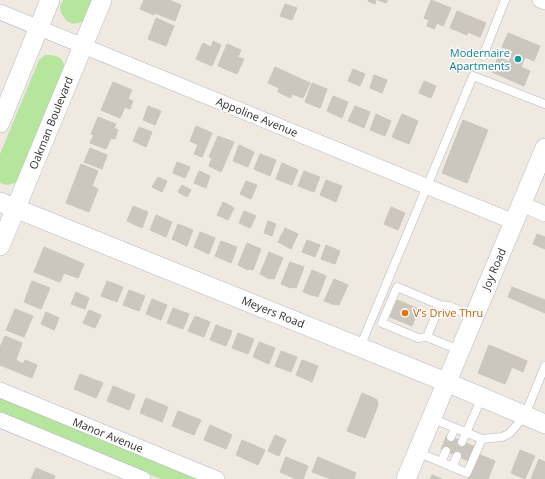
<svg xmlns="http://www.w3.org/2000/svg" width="545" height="479" font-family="'Open Sans',sans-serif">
	<rect width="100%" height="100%" fill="#efe9e1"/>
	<path fill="#b6e59e" d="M63 0H94L84 21C75 25 68 25 63 16 61 14 60 10 60 6 61 4 62 2 63 0Z
		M45 55C57 55 65 57 64 70L18 181C12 185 7 186 0 183V154L39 60Z
		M0 398 199 479H161L0 414Z"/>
	<path fill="#cbc7bf" stroke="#cbc5ba" d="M144 0H169L181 5 175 21 155 13 154 15 140 9Z
		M368 0H376L375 4 368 1Z
		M378 0H388L386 3Z
		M431 0 451 8 443 26 437 23 434 29 427 26 429 20 424 18Z
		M285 4 297 8 292 20 280 16Z
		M457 11 486 23 480 37 468 32 467 35 450 28Z
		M156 18 174 26 166 46 148 39Z
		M508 33 540 46 534 61 525 57 521 67 530 71 524 86 492 72 498 57 509 62 513 51 502 47Z
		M213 41 221 45 212 66 196 59 203 43 211 47Z
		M227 44 241 50 238 57 244 59 237 74 218 66Z
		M275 67 310 83 303 98 292 94 291 98 278 92 279 88 268 83Z
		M353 69 365 74 360 86 348 81Z
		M374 75 387 80 382 93 370 88Z
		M424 81 436 86 431 98 419 93Z
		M113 82 132 90 128 99 133 101 130 109 125 107 120 118 101 110Z
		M312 83 327 89 320 108 305 102Z
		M333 96 348 102 342 118 327 111Z
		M148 106 161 111 155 125 143 120Z
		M355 106 370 112 364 128 348 121Z
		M376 114 391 121 385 136 370 130Z
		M402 114 418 121 409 144 392 137Z
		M98 117 116 124 114 128 118 130 115 139 111 138 106 149 90 143 94 135 91 134Z
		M463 120 488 130 467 183 442 173Z
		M196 126 212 133 202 157 194 154 198 145 190 141Z
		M139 127 152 132 146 147 133 141Z
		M218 136 234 142 221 172 209 166 212 158 209 157Z
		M239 145 254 152 248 167 233 161Z
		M90 148 107 155 102 169 84 162Z
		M260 154 276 160 270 176 254 169Z
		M177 162 190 167 185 178 173 173Z
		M282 163 298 170 292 185 276 179Z
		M81 164 98 171 92 186 98 189 89 212 66 203Z
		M199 171 210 176 206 188 194 183Z
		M304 171 320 177 314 192 298 186Z
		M158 177 167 181 162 192 152 187Z
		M326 180 342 186 336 202 320 195Z
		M246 181 257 185 251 199 240 194Z
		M182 185 191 190 187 197 178 192Z
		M223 202 234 208 228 220 217 215Z
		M133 206 148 212 142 228 127 221Z
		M391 207 405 213 398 230 384 224Z
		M244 211 256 216 250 228 239 223Z
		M156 215 172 222 166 237 150 230Z
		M268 221 276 224 272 236 264 233Z
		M178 224 193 230 187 246 172 239Z
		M285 228 298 234 291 249 278 242Z
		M200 232 215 238 209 254 194 247Z
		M537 234 545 237V249L533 244Z
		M307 240 320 245 315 257 302 252Z
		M221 241 237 247 231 263 215 256Z
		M247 243 261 249 253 270 249 269 248 270 238 265Z
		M326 245 340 251 335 264 321 259Z
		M44 247 84 264 78 278 64 273 60 282 34 272Z
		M269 252 283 258 274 279 270 278V279L260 274Z
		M290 262 304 267 296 288 292 287 291 288 281 284Z
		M312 270 326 276 318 297 314 295V296L303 292Z
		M334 279 348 285 339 305 335 304V305L324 301Z
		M32 281 50 288 41 309 24 302Z
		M107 281 123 287 117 302 101 296Z
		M512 287 545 300V313L508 297Z
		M129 290 145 296 139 311 123 305Z
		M76 292 89 298 85 309 71 304Z
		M152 299 167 305 161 320 146 314Z
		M397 300 419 309 412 326 390 317Z
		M173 308 189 314 183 329 167 323Z
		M15 309 33 316 24 337 6 330Z
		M89 310 101 315 95 328 83 323Z
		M46 312 59 318 54 330 41 324Z
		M195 316 210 322 204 337 188 331Z
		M216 325 232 331 226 346 210 340Z
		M238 333 254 339 248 354 232 348Z
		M5 336 22 343 16 360 23 364 25 360 37 365 32 378 0 365V347Z
		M259 342 275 348 269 364 253 357Z
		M489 345 527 361 523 372 512 367 505 384 478 373Z
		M281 351 297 357 291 372 275 366Z
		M302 360 318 366 312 382 296 375Z
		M80 374 103 383 96 398 74 389Z
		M113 386 135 395 129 410 107 401Z
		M362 393 374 398 377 400 378 405 365 438 347 431Z
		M146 398 168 407 162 422 140 413Z
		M178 411 201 420 194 435 172 426Z
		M210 425 232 435 226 449 204 440Z
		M275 435 286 440 279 456 268 451Z
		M447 435 475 447 469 461 441 449Z
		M242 440 265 450 258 465 236 455Z
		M520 450 535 456 525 479 511 473Z
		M478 454 495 461 488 479H468Z
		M286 457 308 466 303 479H296L280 472Z
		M318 457 356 473 354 479H331L312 472Z
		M539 459 545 462V479H531Z
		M36 468 55 476 54 479H31Z
		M432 475 442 479H430Z"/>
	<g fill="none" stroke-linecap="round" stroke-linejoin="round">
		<g stroke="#b4b7c1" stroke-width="9">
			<path id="service" d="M483 56 505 0
				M427 337 418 338 382 323 384 318 397 287 440 305
				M360 347 473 76 545 104
				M459 350 427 337 440 305 449 306 473 317
				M431 418 482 439
				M451 437 455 428
				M462 442 482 397
				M417 452 467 473 482 439 502 437 510 433 525 415 545 366
				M441 462 446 451
				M452 467 457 456"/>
		</g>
		<g stroke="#b4b7c1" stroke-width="16">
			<path id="minor" d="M540 0 545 2
				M0 12 514 222
				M522 204 545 214
				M0 390 217 479
				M0 420 143 479"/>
		</g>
		<g stroke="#b4b7c1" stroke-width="20">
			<path id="tertiary" d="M0 123 50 0
				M0 202 446 382 545 424
				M0 246 102 0
				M406 479 545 148"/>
		</g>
		<use href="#service" stroke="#fff" stroke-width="8"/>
		<use href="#minor" stroke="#fff" stroke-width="15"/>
		<use href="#tertiary" stroke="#fff" stroke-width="19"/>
	</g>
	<circle fill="#0f9aa8" stroke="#fff" stroke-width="1.5" cx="518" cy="59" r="4"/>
	<circle fill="#e8710a" stroke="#fff" stroke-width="1.5" cx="405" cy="313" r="4"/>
	<g text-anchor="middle" stroke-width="3" stroke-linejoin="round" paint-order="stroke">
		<g font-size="11" fill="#0d838f" stroke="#fff" text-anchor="end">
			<text x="510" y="57">Modernaire<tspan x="510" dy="13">Apartments</tspan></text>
		</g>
		<g font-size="11" fill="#2e2e2e" stroke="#fff">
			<text transform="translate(257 117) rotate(22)" y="4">Appoline Avenue</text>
			<text transform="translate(51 123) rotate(-68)" y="4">Oakman Boulevard</text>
			<text transform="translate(494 269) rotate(-67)" y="4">Joy Road</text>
			<text transform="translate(273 312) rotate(22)" y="4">Meyers Road</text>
			<text transform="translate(108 435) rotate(22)" y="4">Manor Avenue</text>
		</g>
		<g font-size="11" fill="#c56008" stroke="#fff" text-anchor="start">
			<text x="413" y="317">V’s Drive Thru</text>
		</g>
	</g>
</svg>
